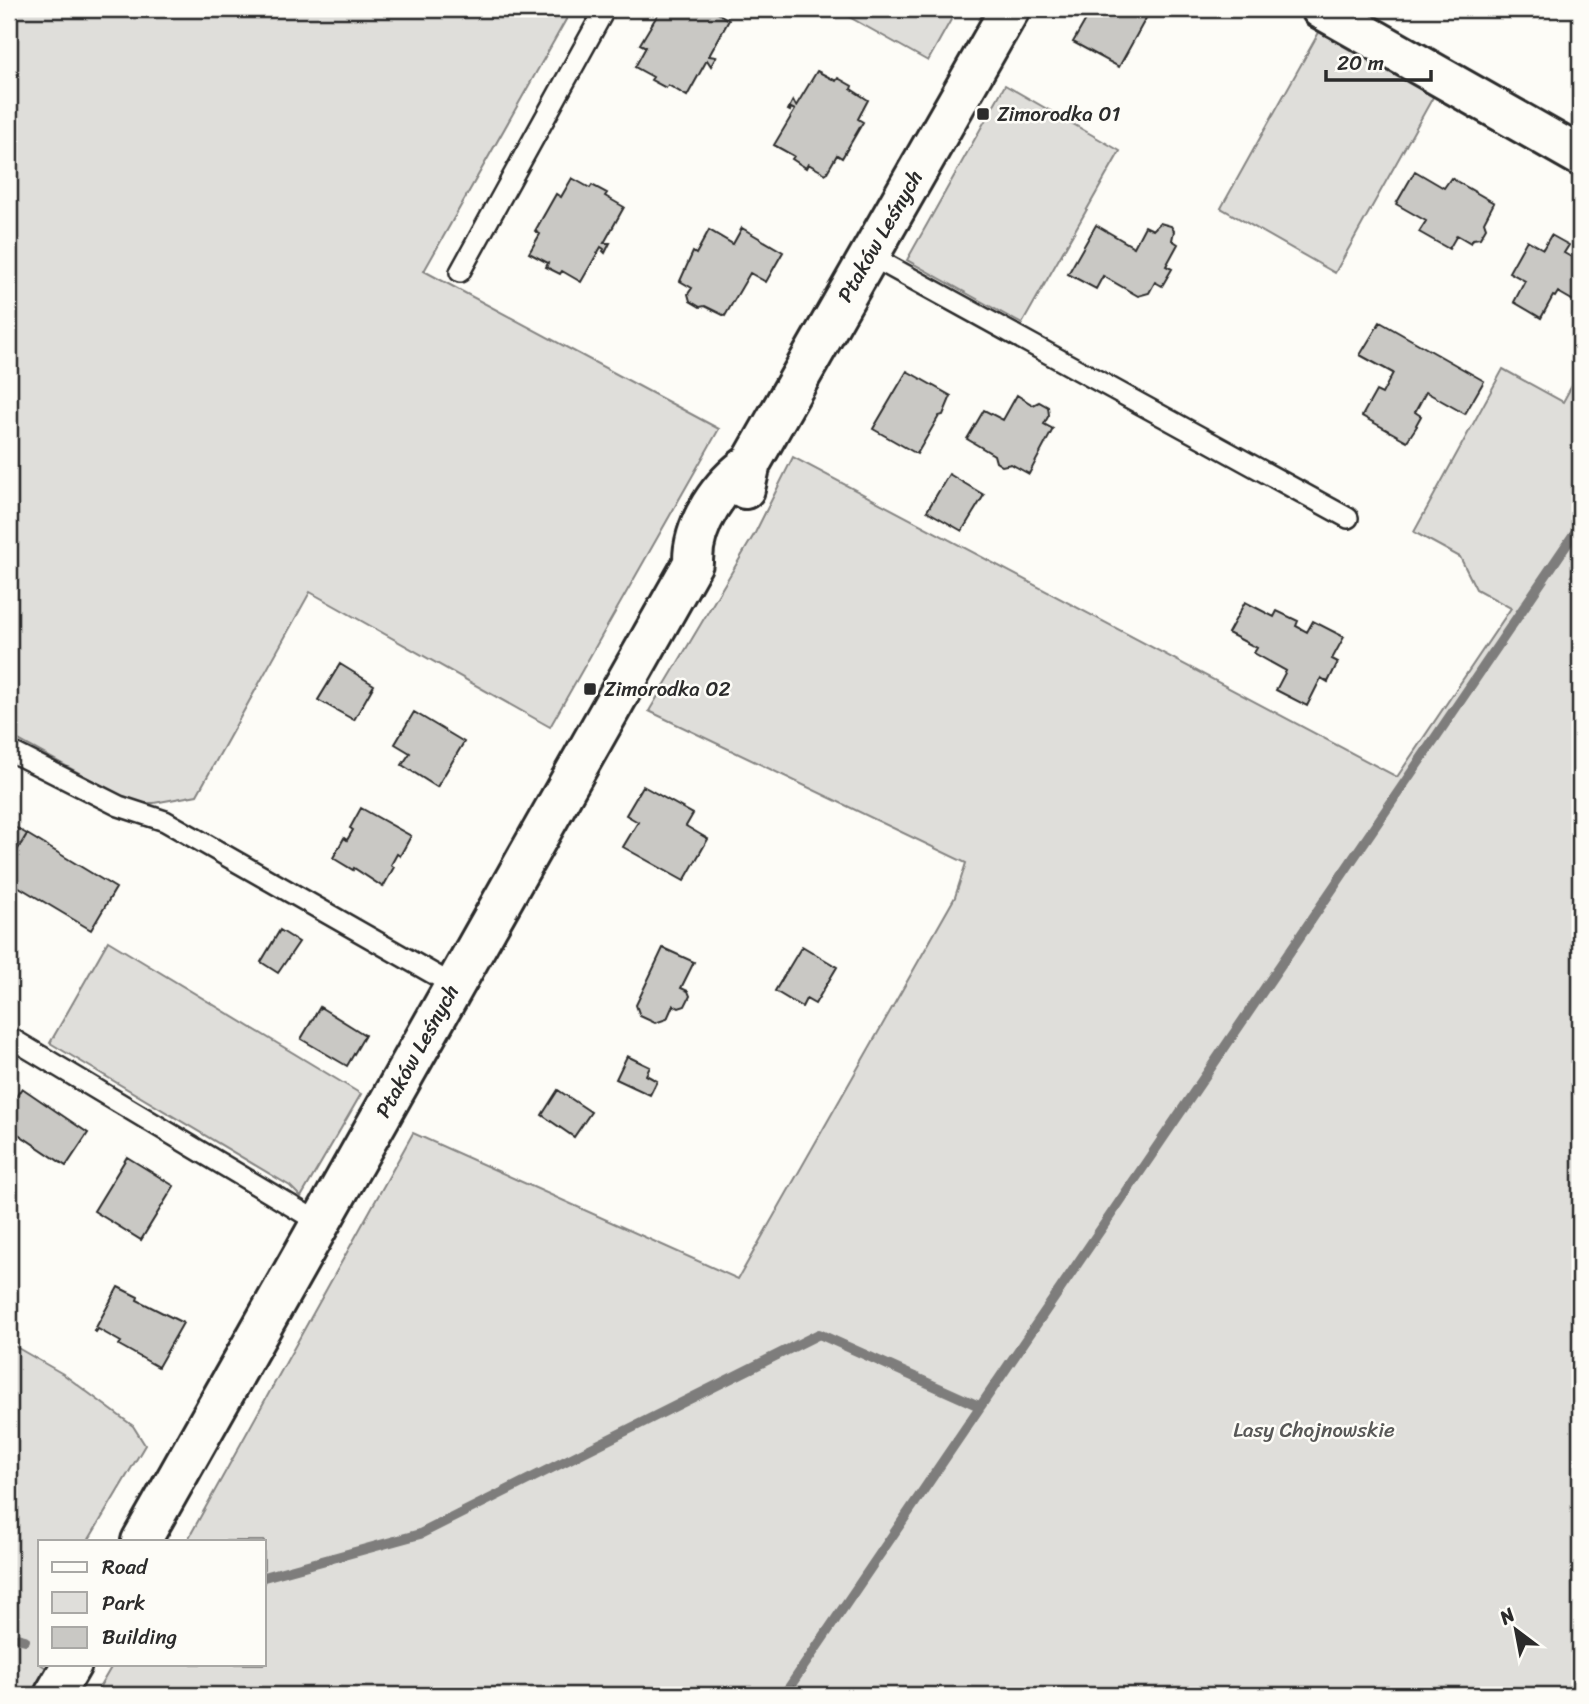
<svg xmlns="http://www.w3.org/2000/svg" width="1589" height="1704" font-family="Sriracha,sans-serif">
	<rect width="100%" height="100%" fill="#fdfcf7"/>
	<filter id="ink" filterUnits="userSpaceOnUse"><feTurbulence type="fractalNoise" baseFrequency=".0143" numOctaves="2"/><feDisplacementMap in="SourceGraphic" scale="14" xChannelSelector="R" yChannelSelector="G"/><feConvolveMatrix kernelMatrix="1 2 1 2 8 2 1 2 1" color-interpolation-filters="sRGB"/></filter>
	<g filter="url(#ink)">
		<path fill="#dfdeda" stroke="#858482" stroke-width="2" d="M9 9H572L424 271 719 429 550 727 310 592 197 795 154 803H134L9 735Z
			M835 9H957L928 61Z
			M1323 25 1437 90 1335 273 1221 208Z
			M1005 85 1120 151 1022 324 907 260Z
			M1503 369 1563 402 1580 371V562L1571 576H1580V1695H95L113 1664H264V1541H187L413 1133 738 1279 955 897 966 863 649 711 755 533 793 457 1397 777 1511 608 1476 589 1460 557 1414 532Z
			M108 941 361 1094 301 1197 290 1186 50 1043Z
			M9 1343 63 1374 133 1426 145 1445 88 1541H40V1664L50 1670 36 1695H9Z"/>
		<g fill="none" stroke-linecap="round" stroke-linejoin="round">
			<path stroke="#7e7d7b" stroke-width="10" d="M264 1577 420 1534 819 1334 979 1406
				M9 1636 25 1640
				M784 1695 1580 525"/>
		</g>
		<path fill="#c9c8c4" stroke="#2b2b2b" stroke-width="2" d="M661 9 667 11 668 9H711L729 20 709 56 716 57 711 66 707 60 687 96 668 85 666 88 651 80 653 77 635 67 646 47 640 44Z
			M1092 9H1151L1119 67 1073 42Z
			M817 71 836 81 838 78 852 86 851 89 868 100 858 119 863 122 842 158 837 155 826 174 808 164 806 168 792 159 794 156 774 145 795 110 791 108 790 111 788 110 793 100 796 106Z
			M1415 171 1444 188 1451 178 1494 203 1484 222 1486 228 1480 238 1473 239 1471 243 1457 235 1449 249 1419 232 1426 221 1396 204Z
			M572 178 590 188 592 185 607 193 605 196 624 207 604 243H610L605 253 603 251 604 249 601 247 581 282 562 271 560 274 546 267 548 263 529 253 540 234 535 231 556 194 561 197Z
			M1160 223 1171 226 1174 231 1172 240 1178 244 1166 266 1172 269 1162 286 1155 282 1149 293 1138 296 1103 276 1096 289 1068 274 1096 225 1134 247 1145 226 1153 230Z
			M742 228 783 252 766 282 750 273 725 316 705 306 700 307 690 301 688 294 692 288 680 281 693 252 696 254 709 230 733 244Z
			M1551 235 1569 245 1564 253 1580 262V295L1578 299 1572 300 1558 292 1555 297 1553 296 1541 318 1514 302 1525 281 1509 272 1527 240 1543 249Z
			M1380 322 1484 381 1465 414 1426 392 1415 412 1421 416 1416 425 1417 426 1407 441 1362 416 1376 391 1382 394 1393 373 1360 355Z
			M907 371 951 396 943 415 939 416 917 454 873 429Z
			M1017 395 1033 405 1039 402 1048 407 1049 415 1044 424 1053 429 1029 474 1011 464 1002 466 996 462 994 455 967 439 984 410 1003 420Z
			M949 474 984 495 962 531 927 511Z
			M1245 602 1274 617 1277 611 1298 621 1296 626 1307 632 1313 621 1344 637 1332 659 1338 662 1328 682 1321 678 1307 706 1276 690 1286 671 1254 653 1257 648 1228 633Z
			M340 664 374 685 354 720 318 700Z
			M414 712 464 742 437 787 402 765 410 753 395 744Z
			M643 786 693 814 686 826 708 839 684 881 623 847 638 822 626 815Z
			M361 808 411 836 400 856 397 854 391 865 394 867 383 887 354 868 353 870 333 858 344 838 347 840 353 830 350 828Z
			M9 824 27 834 9 864Z
			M27 834 116 888 91 930 9 881V864Z
			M280 930 299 942 278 973 261 962Z
			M802 946 837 967 815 1004 806 999 802 1007 775 991Z
			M663 948 694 962 681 988 688 991 690 996 685 1006 679 1008 673 1005 667 1019 655 1023 640 1016 636 1005Z
			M320 1007 365 1035 347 1066 301 1039Z
			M627 1056 650 1067 646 1075 657 1081 650 1095 616 1079Z
			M22 1088 88 1133 66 1166 15 1132 9 1141V1107Z
			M558 1090 591 1112 574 1137 542 1115Z
			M127 1157 174 1186 141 1240 94 1211Z
			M118 1287 138 1297 137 1300 183 1323 158 1367 119 1345 121 1342 98 1329 96 1332 94 1331Z"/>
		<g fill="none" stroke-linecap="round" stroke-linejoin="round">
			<g stroke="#2b2b2b" stroke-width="24">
				<path id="service" d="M869 255 1348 518
					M460 272 605 9
					M16 754 119 806 165 821 453 985
					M9 1037 320 1223"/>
			</g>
			<g stroke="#2b2b2b" stroke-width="44">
				<path id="minor" d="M1321 9 1580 156
					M745 489 751 463 1010 9
					M141 1541 693 563C692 524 720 484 751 463
					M54 1695 72 1664"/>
			</g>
			<use href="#service" stroke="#fdfcf7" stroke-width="19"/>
			<use href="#minor" stroke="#fdfcf7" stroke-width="38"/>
		</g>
	</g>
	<g fill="#2b2b2b" stroke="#fdfcf7" stroke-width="2.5">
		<rect x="976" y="107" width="14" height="14" rx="3.5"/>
		<rect x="583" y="682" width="14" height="14" rx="3.5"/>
	</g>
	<g text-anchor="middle" stroke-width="5" stroke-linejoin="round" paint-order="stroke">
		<g font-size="21" fill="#2b2b2b" stroke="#fdfcf7" text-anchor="start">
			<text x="997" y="121">Zimorodka 01</text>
			<text x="604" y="696">Zimorodka 02</text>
		</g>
		<g font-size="21" fill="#2b2b2b" stroke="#fdfcf7">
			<text transform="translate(880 236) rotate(-60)" y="7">Ptaków Leśnych</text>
			<text transform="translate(417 1051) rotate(-61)" y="7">Ptaków Leśnych</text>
		</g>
		<g font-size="21" fill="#585857" stroke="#fdfcf7">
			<text x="1314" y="1437">Lasy Chojnowskie</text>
		</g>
	</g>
	<rect width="1589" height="1704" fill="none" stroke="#fdfcf7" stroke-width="35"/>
	<rect x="18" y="18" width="1554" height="1669" fill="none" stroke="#2b2b2b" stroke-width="2.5" filter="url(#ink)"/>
	<rect x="38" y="1540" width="228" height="126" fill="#fdfcf7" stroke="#a9a8a5" stroke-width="2"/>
	<rect x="52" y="1562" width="35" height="10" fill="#fdfcf7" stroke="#a9a8a5" stroke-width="2"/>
	<text x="102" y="1574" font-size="21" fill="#2b2b2b">Road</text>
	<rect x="52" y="1592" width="35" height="21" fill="#dfdeda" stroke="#a9a8a5" stroke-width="2"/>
	<text x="102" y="1610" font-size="21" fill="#2b2b2b">Park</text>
	<rect x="52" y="1627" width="35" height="21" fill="#c9c8c4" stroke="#a9a8a5" stroke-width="2"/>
	<text x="102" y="1644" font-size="21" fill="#2b2b2b">Building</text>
	<g transform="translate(1516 1630) rotate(328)" stroke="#fdfcf7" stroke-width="5" paint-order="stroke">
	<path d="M0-5L12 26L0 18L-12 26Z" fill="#2b2b2b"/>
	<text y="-10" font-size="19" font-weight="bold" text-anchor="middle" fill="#2b2b2b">N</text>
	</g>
	<path d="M1326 70v10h105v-10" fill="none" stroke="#2b2b2b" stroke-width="3.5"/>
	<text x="1337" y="70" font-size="21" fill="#2b2b2b" stroke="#fdfcf7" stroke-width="5" paint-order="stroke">20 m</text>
</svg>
